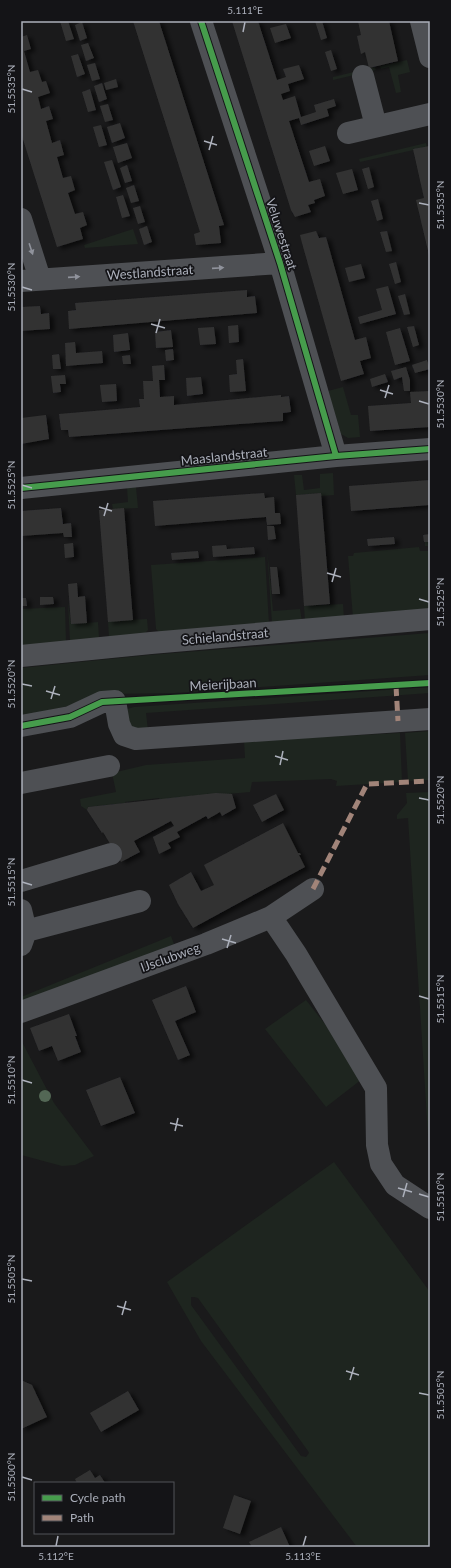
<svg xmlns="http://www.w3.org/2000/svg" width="451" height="1568" font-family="Lato,sans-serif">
	<defs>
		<filter id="shadow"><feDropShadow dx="4.5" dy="2.5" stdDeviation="2" flood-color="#0009"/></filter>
	</defs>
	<rect width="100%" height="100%" fill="#1a1a1b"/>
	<path fill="#1e251f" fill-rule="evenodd" d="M407 60 410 72 398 75 401 92 396 93 389 67 381 69 380 66Z
		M375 67 376 70 333 80V77Z
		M426 143 427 147 360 162 359 159Z
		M133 229 138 244 85 248 84 245Z
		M343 387 351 415H358L360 437 348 438 341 434 328 391Z
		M333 473 334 495 321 496 320 493 296 495 294 475H302L304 490 320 488V474Z
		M136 487 138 508 113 509 112 504 128 502 127 488Z
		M425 542H430V612L353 618 348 556H353L354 553 419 547 420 551H428V546H425Z
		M267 548 273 611 300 609 302 622 272 624Z
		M265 557 269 624 160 633 156 629 151 565Z
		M68 602 71 624 98 622 99 638 70 642Z
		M343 604 344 619 305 622 304 606Z
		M65 607 66 642 21 648V609Z
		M147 619 148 630 144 634 109 638 108 621Z
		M430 633V675L175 693 109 694 73 705 21 716V668L149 655Z
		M430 687V693L146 713 148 730H136L129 724 127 709 134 707Z
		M430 731V780L408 781 405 733Z
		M400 733 402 782 336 786 337 781 331 779 252 782 250 792 160 800 159 798 125 802V803L88 807 87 810 81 806 80 799 116 792 112 773 146 765 245 758 244 741Z
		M430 792V1151H429L408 818 397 819V815L407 803 406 793Z
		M171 936 174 944 124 966 21 1006V997Z
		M306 1000 366 1076 326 1107 265 1029Z
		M21 1040 54 1103 94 1156 75 1165 62 1166 21 1155Z
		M334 1162 430 1292V1547H357L201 1341 167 1282ZM191 1297H194L198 1298 308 1451 309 1453 306 1457 301 1456 191 1305Z"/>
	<path fill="#323233" filter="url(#shadow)" d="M60 21H68L74 39 66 41Z
		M133 21H159L224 225 219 226 221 243 196 245 194 234 200 232Z
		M232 21H258L277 80 286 77 283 69 299 65 304 79 288 84 290 91 281 94 283 100 295 96 301 117 316 112 314 105 334 99 336 106 327 109 329 116 301 125 299 118 289 121 309 182 320 179 325 196 314 200 315 203 308 205 311 212 295 217 291 210Z
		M315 21H322L327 38 321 40Z
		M358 21H389L398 61 369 68 365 52 361 54 357 36 361 35Z
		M82 22 87 38 80 41 75 25Z
		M286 24 291 38 275 43 270 28Z
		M27 35 31 49 24 51 30 72 38 70 42 82 46 81 50 93 38 97 41 109 49 106 53 119 46 121 52 143 60 140 64 155 57 157 63 178 71 176 75 190 68 193 75 214 83 212 87 225 80 228 83 239 57 247 21 133V37Z
		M88 43 94 58 86 61 81 45Z
		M331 50 337 69 331 71 325 52Z
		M78 54 85 74 77 77 71 56Z
		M95 63 100 79 92 81 87 65Z
		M116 79 118 87 106 90 104 83Z
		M102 83 107 99 99 102 94 86Z
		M90 89 96 110 88 112 82 92Z
		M108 104 113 120 105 122 100 106Z
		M120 123 125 138 112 143 107 127Z
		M101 125 107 145 99 147 93 127Z
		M127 143 132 158 118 163 113 147Z
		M325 146 330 161 314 166 309 151Z
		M430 146V255H429L416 200 424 198 413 149Z
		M112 160 121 187 113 190 104 162Z
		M127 165 132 181 125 183 120 168Z
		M369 167 374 187 368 189 362 169Z
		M352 169 358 190 343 194 336 173Z
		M134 185 139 201 131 203 126 188Z
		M123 195 130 216 122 218 116 197Z
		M378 199 383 219 377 221 371 201Z
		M140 206 145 222 138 224 133 208Z
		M147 226 152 242 144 245 139 229Z
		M316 231 319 238 326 237 355 340 366 337 371 358 360 361 364 374 341 381 302 243 300 235Z
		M387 231 392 251 386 252 380 232Z
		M396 262 401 282 395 284 389 264Z
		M361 264 365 278 349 282 345 268Z
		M388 286 396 314 360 324 358 317 382 310 376 289Z
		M247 290V297L255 296 257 313 69 329 68 311 76 310 75 303Z
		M405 294 410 314 404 315 398 296Z
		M40 306 41 314 49 313 50 329 21 331V307Z
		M238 325 239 342 229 343 228 326Z
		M414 326 419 345 413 347 407 327Z
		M214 327 216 344 200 345 198 328Z
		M400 328 410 361 395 365 386 332Z
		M171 330 173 347 156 348 155 332Z
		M128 333 130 350 114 352 113 335Z
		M75 342 76 353 102 351 103 363 66 366 65 343Z
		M173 349 174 360 166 361 165 350Z
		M59 354 61 369H53L52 355Z
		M130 355 131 364H123L122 356Z
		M243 359 246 391 230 392 229 375 237 374 236 360Z
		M427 360 430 369 415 373 412 365Z
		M164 365 165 380H159L160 397 174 396V405L281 395V397L289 396 291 412 283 413V421L240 424 69 437 68 430H61L59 414 140 407 139 399H144L143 381H153L152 366Z
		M406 367 410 380V391H404L402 377 394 380 391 371Z
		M385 374 388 382 372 387 370 379Z
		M65 375 66 384H60L61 392 53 393 51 376Z
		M201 377 203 394 187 396 186 378Z
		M116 384 117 401 102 402 100 385Z
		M430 391V427L370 431 368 406 411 403 410 392Z
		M46 415 49 439 21 444V418Z
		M430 480V505L351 511 349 486Z
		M264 493 265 498 274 497 275 513H280L281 524 267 525 266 517 155 526 153 501Z
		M321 493 330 604 304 606 296 495Z
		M61 508 63 524 71 523 72 537H64L63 533 21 536V511Z
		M124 508 133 620 108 622 99 510Z
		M267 526H274L276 539 268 540Z
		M430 534V542H424L423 535Z
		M394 537 395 544 368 546 367 539Z
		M73 543 74 557 65 558 64 544Z
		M226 545 227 549 254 547 255 554 213 557 212 546Z
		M198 551 199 558 172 560 171 553Z
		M270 567H277L280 594H272Z
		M77 583 78 597 85 596 87 623 71 624 68 584Z
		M40 597H53L54 604 40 605Z
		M21 598H26L27 606H21Z
		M216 793 232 794 236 808 222 816 220 812 208 819 206 816 177 832 180 837 168 843 171 848 159 854 153 837 174 826 171 821 134 841 140 852 121 862 103 832 102 833 87 810 88 807Z
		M276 794 284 810 262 822 253 805Z
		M283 823 298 853H300L301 855H299L305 867 193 928 178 904 169 885 191 872 201 891 214 885 204 865Z
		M186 986 196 1012 175 1021 190 1055 178 1060 152 1000Z
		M69 1014 77 1036H75L81 1052 58 1061 52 1046 39 1051 30 1028Z
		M120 1077 135 1113 101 1126 86 1090Z
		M21 1380 32 1385 47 1417 21 1429Z
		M128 1391 139 1410 101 1432 90 1413Z
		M90 1470 95 1478 100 1475 105 1483H77L75 1479Z
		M234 1495 251 1501 240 1534 223 1528Z
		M281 1527 290 1547H252L249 1542Z"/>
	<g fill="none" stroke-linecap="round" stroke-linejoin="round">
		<path stroke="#4e5054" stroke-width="22" d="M201 21 280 263 336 456
			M421 21 430 57
			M363 76 376 126
			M348 133 430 114
			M21 219 40 279
			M21 281 280 263
			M21 488 336 456 430 449
			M21 656 151 643 430 619
			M21 726 70 717 102 702 115 701 119 724 124 735 136 739 430 719
			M21 783 109 766
			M21 881 111 854
			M21 910 26 931 21 945
			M271 917 296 954 376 1088 377 1145 381 1164 395 1185 430 1208
			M26 931 140 901
			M21 1012 206 944 271 917 313 889"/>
		<path stroke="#a18479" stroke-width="5" stroke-dasharray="10 5" stroke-linecap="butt" d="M396 686 398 721
			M313 889 367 784 430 781"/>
		<g stroke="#141417" stroke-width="8">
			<path id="cycleway" d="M201 21 280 263 336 456
				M21 488 336 456 430 449
				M21 726 70 717 102 702 430 683"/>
		</g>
		<use href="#cycleway" stroke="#469c4c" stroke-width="6"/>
	</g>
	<circle fill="#536755" cx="45" cy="1096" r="6"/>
	<defs><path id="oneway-solid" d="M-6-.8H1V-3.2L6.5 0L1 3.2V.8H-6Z"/></defs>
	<g fill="#90939c">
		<use href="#oneway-solid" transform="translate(31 249) rotate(72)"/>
		<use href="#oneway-solid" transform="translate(218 268) rotate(-4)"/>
		<use href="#oneway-solid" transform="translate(74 277) rotate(-4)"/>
	</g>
	<path fill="none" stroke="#acb0bb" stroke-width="1.5" d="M243 32 245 22M22 89 32 92M204 141 217 145M209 150 213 136M419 203 429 205M22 287 32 290M151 324 165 328M156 333 160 319M380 390 393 394M385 398 389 385M419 401 429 404M22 485 32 488M99 507 112 511M104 516 108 503M327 573 341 577M332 582 336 568M419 599 429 602M22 684 32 686M46 691 60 695M51 699 55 686M275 756 288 760M280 765 283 751M419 798 429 800M22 882 32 885M222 939 236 943M227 948 231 935M419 996 429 999M22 1080 32 1083M170 1123 183 1126M175 1131 178 1118M398 1188 412 1192M419 1194 429 1197M403 1197 407 1183M22 1279 32 1281M117 1306 131 1310M122 1315 126 1301M346 1371 359 1375M350 1380 354 1367M419 1393 429 1395M22 1477 32 1480M56 1546 58 1536M303 1546 306 1536"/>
	<g text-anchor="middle" stroke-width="3.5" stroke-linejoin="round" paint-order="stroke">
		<g font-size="13" fill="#acb0bb" stroke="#141417">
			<text transform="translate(282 234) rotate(72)" y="5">Veluwestraat</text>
			<text transform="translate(150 272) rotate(-4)" y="5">Westlandstraat</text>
			<text transform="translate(224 456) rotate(-6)" y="5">Maaslandstraat</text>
			<text transform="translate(225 636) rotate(-5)" y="5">Schielandstraat</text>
			<text transform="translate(223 684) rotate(-3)" y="5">Meierijbaan</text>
			<text transform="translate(170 957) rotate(-20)" y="5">IJsclubweg</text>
		</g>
	</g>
	<rect width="451" height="1568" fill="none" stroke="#141417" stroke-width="44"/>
	<rect x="34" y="1482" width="140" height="52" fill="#141417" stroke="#515259"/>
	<rect x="42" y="1495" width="20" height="6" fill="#469c4c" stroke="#515259"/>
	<text x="70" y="1502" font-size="12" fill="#acb0bb">Cycle path</text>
	<rect x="42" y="1515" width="20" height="6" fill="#a18479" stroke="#515259"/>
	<text x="70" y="1522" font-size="12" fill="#acb0bb">Path</text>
	<rect x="22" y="22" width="407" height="1524" fill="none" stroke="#acb0bb" stroke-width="1.5"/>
	<g font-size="10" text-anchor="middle" fill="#acb0bb">
		<text x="245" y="14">5.111°E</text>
		<text transform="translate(11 89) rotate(-90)" y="4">51.5535°N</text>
		<text transform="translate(440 205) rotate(-90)" y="4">51.5535°N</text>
		<text transform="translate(11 287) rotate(-90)" y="4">51.5530°N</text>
		<text transform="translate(440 404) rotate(-90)" y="4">51.5530°N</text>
		<text transform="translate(11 485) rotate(-90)" y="4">51.5525°N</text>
		<text transform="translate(440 602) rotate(-90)" y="4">51.5525°N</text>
		<text transform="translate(11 684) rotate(-90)" y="4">51.5520°N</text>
		<text transform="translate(440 800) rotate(-90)" y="4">51.5520°N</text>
		<text transform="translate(11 882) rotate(-90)" y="4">51.5515°N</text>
		<text transform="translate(440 999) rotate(-90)" y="4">51.5515°N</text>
		<text transform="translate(11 1080) rotate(-90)" y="4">51.5510°N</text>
		<text transform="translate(440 1197) rotate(-90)" y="4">51.5510°N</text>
		<text transform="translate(11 1279) rotate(-90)" y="4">51.5505°N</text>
		<text transform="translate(440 1395) rotate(-90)" y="4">51.5505°N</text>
		<text transform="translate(11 1477) rotate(-90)" y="4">51.5500°N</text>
		<text x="56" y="1560">5.112°E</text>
		<text x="303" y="1560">5.113°E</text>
	</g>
</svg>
